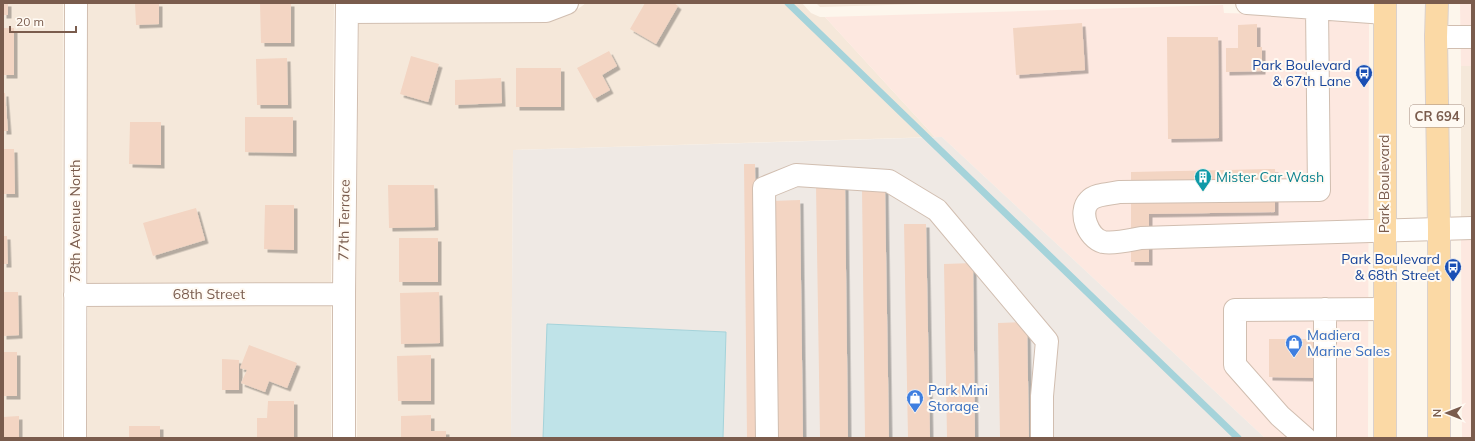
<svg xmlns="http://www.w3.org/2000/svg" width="1475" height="441" font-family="Mulish,sans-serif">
	<defs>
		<filter id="shadow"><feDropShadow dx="3.5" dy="3.5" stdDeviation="0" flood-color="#0004"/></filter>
	</defs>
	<rect width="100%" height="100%" fill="#fdf6ec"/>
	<path fill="#f5e8da" d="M3 3H63L62 438H3Z
		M88 3H334L331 282 88 284Z
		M586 3H802L811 13 820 17H825L935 137 513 150 511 438H357L356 294 359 24 546 22 574 12Z
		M816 3H956L820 7Z
		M1461 66H1472V216L1461 217Z
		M331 305V438H87L88 306Z"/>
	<path fill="#fde8e0" d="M1460 3H1472V66H1461Z
		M1223 5 1224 13 1302 15 1369 23 1368 438H1265L942 137H935L825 17Z
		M1461 239H1472V438H1462Z"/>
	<path fill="#efe9e4" d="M942 137 1265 438H723L726 332 547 324 543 438H511L513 150Z"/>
	<path fill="#bfe3e8" stroke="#a5d3da" d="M547 324 726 332 723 438H543Z"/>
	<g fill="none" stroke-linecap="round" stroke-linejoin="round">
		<path stroke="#a5d3da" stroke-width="7" d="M788 3 1238 438"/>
	</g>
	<path fill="#f3d5c3" filter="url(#shadow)" d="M3 3H8V15H3Z
		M135 3H159V24L136 25Z
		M260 3H291V43H261Z
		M645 3H674L678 6 656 44 630 29Z
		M1082 23 1085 70 1016 75 1013 28Z
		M1257 24V47H1262V71L1226 72V48H1238V25Z
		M3 28H14V75H3Z
		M1167 37H1218L1219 138 1168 139Z
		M609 51 617 66 602 75 610 90 594 99 577 68Z
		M411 56 439 64 428 102 400 94Z
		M287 58 288 105H257L256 59Z
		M516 68H561V107H516Z
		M501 78 502 103 455 105V80Z
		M3 93H5L8 131H3Z
		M245 117H293V153L245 152Z
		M130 122H161V165L129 164Z
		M3 149H14L15 194H3Z
		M744 164H755L758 438H747Z
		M1275 169V212L1149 214V262H1131V172Z
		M845 184 848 438H820L816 185Z
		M388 185H434L435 227 389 228Z
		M862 188H885L889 438H865Z
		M800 200 803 438H775L771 201Z
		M265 205H294V250L264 249Z
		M196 208 205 240 153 256 143 223Z
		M904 224H926L930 438H908Z
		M3 236H7L8 264H3Z
		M399 238H438V282H399Z
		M973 263 975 438H947L944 264Z
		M3 292H18L19 335 3 336Z
		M439 292 440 343 401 344 400 293Z
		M1027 322 1029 438H1000L998 323Z
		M1269 339H1320V378L1269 377Z
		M249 345 297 363 287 388 269 381 265 392 241 383 247 370 240 368Z
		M3 352H17V396H3Z
		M431 355V401H398L397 356Z
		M222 359 239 360V390H222Z
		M268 401H294V438H257V418H267Z
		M431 415V431H446V438H401V416Z
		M19 416V438H3V417Z
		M129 426H160V438H129Z"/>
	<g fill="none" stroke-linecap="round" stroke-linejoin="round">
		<g stroke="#d1beb0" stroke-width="24">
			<path id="minor" d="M1247 3 1385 13
				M1317 8 1319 190 1119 192C1110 194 1095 194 1089 201 1078 212 1088 238 1103 242 1115 244 1130 240 1141 238L1472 228
				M347 12 546 11 567 3
				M1436 37H1472
				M75 295 344 294
				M1325 309V438
				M75 438 76 3
				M344 438V294L347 3
				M767 438 764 188 796 175 889 181 937 210 1047 341 1042 396V438
				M1305 438 1280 416 1235 365V310L1384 309"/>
		</g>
		<g stroke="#dad1cd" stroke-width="24">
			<path id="major" d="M1437 3 1436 37 1439 229V438
				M1385 438V3"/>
		</g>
		<use href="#minor" stroke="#fff" stroke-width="22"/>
		<use href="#major" stroke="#fbd9a5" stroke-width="22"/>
	</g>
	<defs>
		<g id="bus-pin" transform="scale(0.9)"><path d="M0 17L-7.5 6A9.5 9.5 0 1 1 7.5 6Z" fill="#1a4fb4" stroke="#fffaf3"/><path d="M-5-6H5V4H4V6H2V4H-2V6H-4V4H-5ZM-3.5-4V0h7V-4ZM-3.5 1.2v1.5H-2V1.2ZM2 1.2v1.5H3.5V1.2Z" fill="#fff"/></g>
		<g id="building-pin" transform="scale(0.9)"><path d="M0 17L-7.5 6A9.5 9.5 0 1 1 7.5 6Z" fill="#0f9aa8" stroke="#fffaf3"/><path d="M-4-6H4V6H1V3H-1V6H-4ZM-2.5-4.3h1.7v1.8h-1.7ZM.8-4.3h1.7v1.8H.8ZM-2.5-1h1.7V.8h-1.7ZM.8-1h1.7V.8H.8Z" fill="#fff"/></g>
		<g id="shop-pin" transform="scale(0.9)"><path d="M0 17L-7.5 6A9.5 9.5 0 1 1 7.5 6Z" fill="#3f7fe0" stroke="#fffaf3"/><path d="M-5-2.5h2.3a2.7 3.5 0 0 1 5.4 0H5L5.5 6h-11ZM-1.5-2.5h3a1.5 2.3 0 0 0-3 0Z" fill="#fff"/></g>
	</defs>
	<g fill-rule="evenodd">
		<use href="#bus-pin" x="1364" y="73"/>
		<use href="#building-pin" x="1203" y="177"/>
		<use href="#bus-pin" x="1453" y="267"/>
		<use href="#shop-pin" x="1294" y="343"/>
		<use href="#shop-pin" x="915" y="398"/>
	</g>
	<g text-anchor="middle" stroke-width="4" stroke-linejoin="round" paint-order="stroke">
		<rect fill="#fffaf3" stroke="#a28b7f" stroke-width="1" x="1410" y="105" width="54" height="22" rx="3"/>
		<g font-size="13" font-weight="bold" fill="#7a5c4d">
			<text x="1437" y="121">CR 694</text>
		</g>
		<g font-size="14" fill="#164399" stroke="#fffaf3" text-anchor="end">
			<text x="1351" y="70">Park Boulevard<tspan x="1351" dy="16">&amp; 67th Lane</tspan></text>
			<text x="1440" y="264">Park Boulevard<tspan x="1440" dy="16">&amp; 68th Street</tspan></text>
		</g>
		<g font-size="14" fill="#0d838f" stroke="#fffaf3" text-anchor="start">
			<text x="1216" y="182">Mister Car Wash</text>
		</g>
		<g font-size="14" fill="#7a5c4d" stroke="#fffaf3">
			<text transform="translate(1384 184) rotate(-90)" y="5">Park Boulevard</text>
			<text transform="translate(344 220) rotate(-89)" y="5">77th Terrace</text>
			<text transform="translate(75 221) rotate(-90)" y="5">78th Avenue North</text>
			<text x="209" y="299">68th Street</text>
		</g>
		<g font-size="14" fill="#366cbe" stroke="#fffaf3" text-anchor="start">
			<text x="1307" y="340">Madiera<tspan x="1307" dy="16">Marine Sales</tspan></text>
			<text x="928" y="395">Park Mini<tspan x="928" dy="16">Storage</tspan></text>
		</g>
	</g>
	<rect width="1475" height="441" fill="none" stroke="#7a5c4d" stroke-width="8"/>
	<g transform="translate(1447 413) rotate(270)" stroke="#fffaf3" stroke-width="3" paint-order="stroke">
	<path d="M0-3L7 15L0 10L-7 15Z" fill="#7a5c4d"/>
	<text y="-6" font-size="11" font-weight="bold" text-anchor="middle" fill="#7a5c4d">N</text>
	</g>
	<path d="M10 26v6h66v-6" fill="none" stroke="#7a5c4d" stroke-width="2"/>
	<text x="16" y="26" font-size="12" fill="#7a5c4d" stroke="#fffaf3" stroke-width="3" paint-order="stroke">20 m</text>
</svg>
